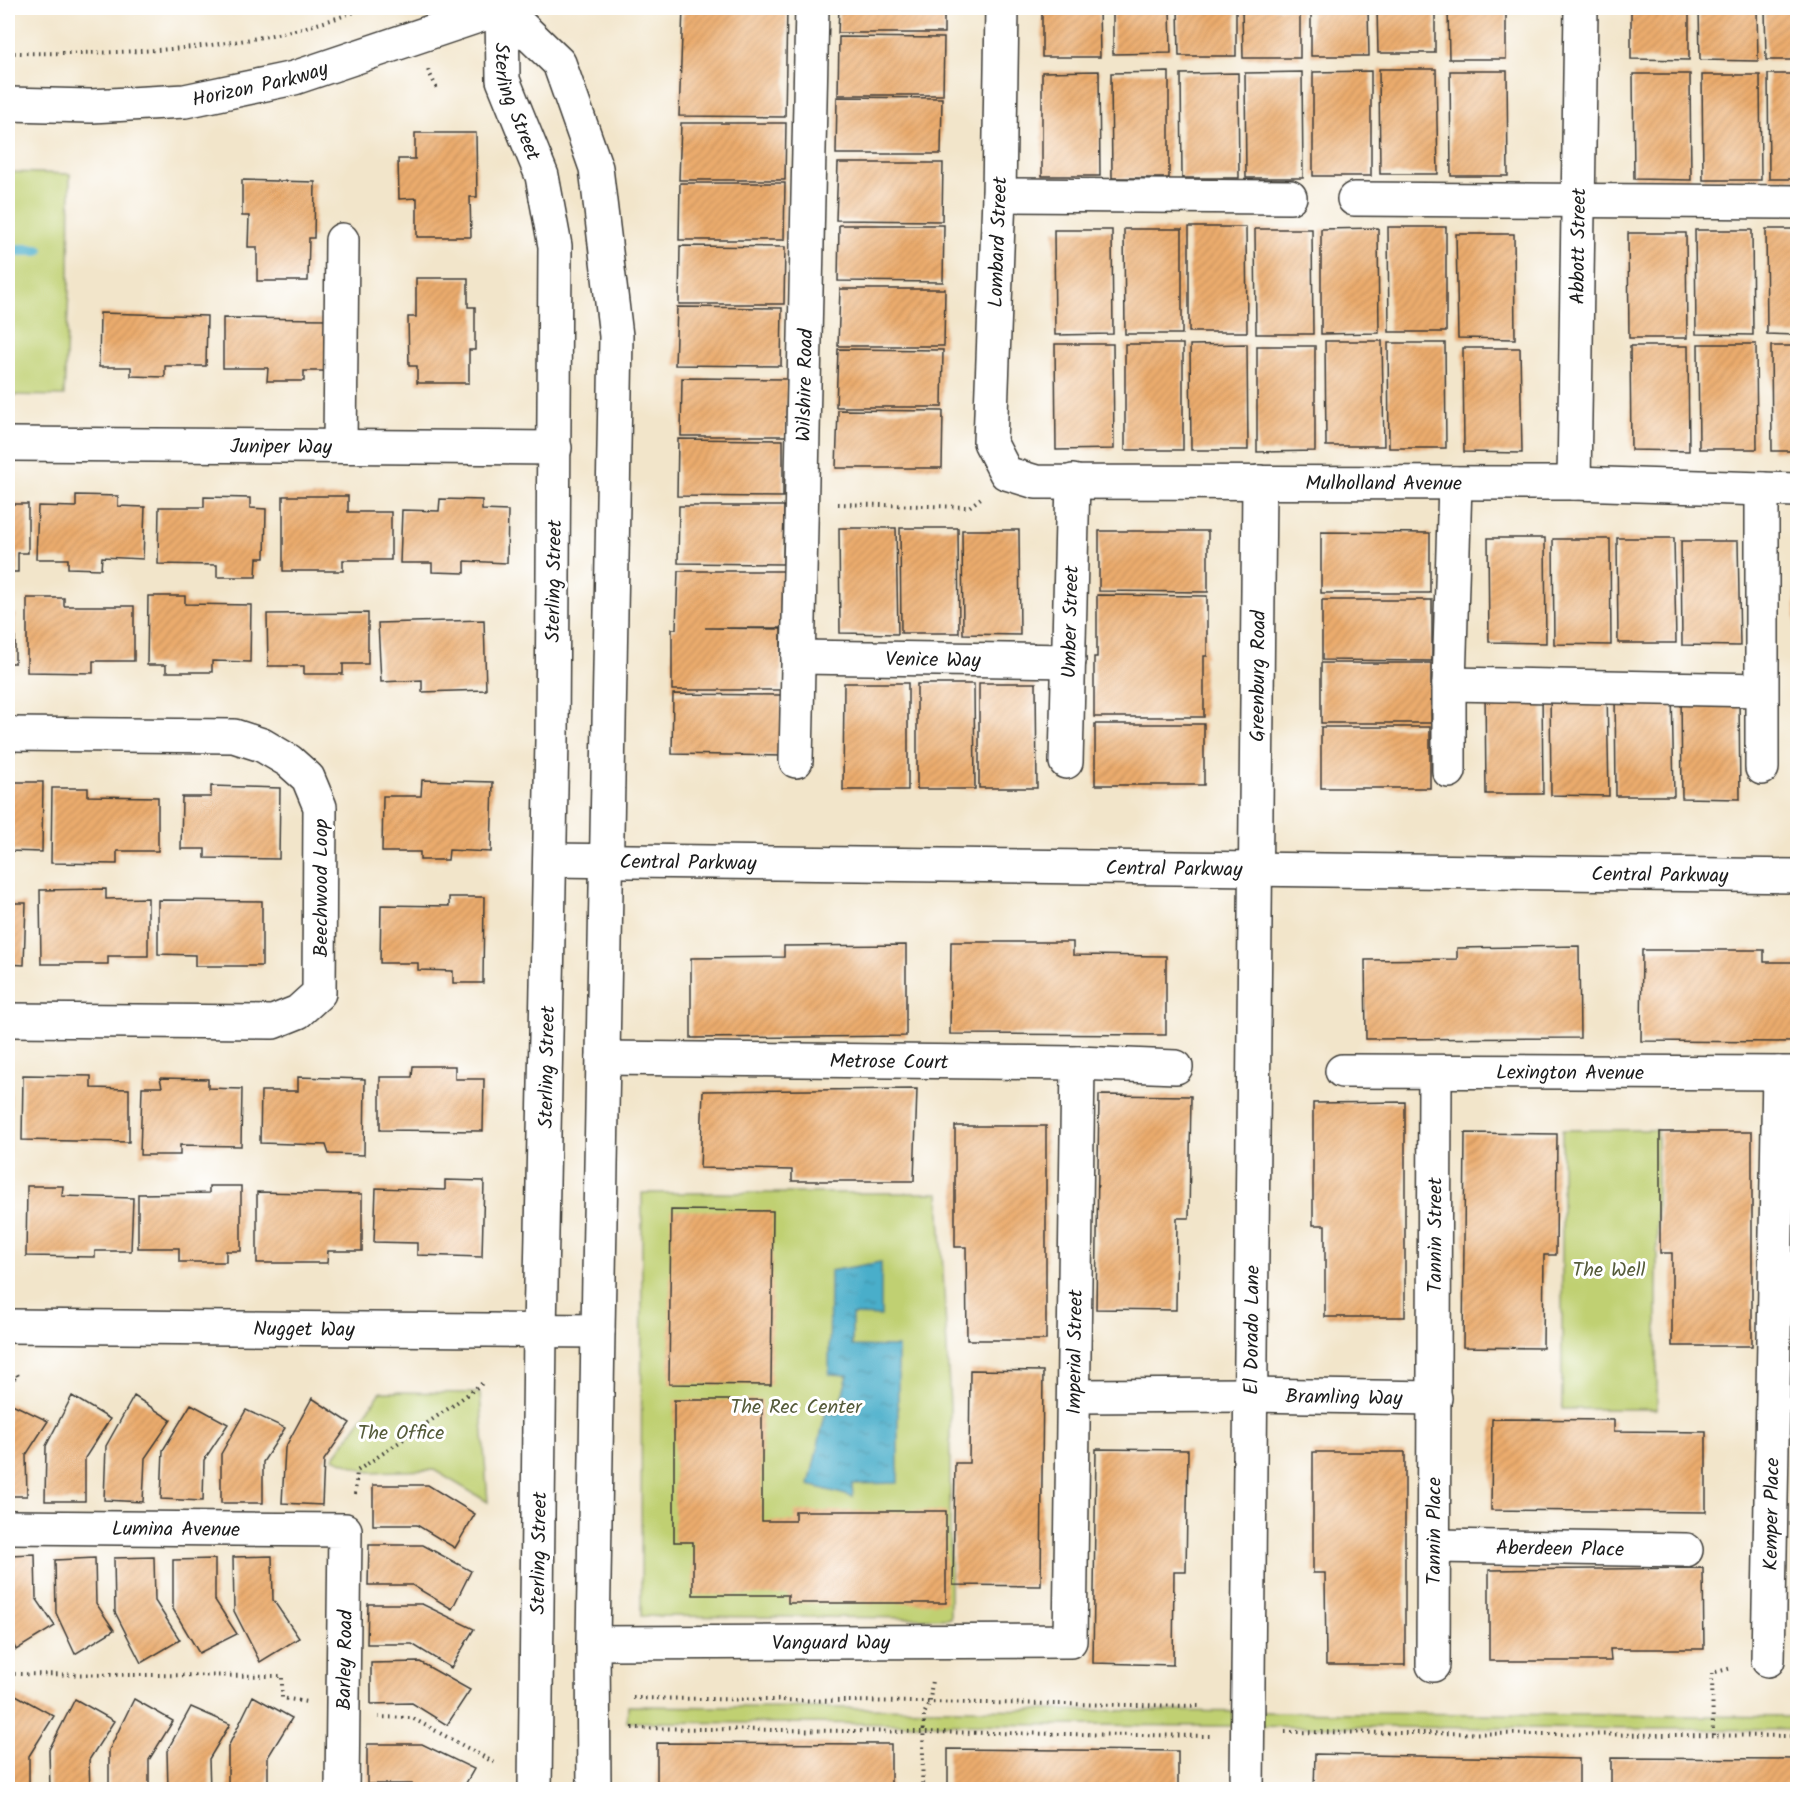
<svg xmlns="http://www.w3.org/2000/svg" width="1805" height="1797" font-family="Kalam,sans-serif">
	<defs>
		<pattern id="water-ripples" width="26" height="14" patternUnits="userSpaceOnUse" patternTransform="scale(1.5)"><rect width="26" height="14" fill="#4aaeca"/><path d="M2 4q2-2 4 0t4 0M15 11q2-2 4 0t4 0" fill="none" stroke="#3d8da3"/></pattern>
		<pattern id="building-hatch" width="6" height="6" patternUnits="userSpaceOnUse" patternTransform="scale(1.5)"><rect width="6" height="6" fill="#ebac6d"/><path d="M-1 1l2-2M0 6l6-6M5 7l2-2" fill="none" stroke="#c9935e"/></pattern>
	</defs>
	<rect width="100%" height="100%" fill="#fff"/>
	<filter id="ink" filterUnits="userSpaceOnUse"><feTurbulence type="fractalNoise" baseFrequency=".0167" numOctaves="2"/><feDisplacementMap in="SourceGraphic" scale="12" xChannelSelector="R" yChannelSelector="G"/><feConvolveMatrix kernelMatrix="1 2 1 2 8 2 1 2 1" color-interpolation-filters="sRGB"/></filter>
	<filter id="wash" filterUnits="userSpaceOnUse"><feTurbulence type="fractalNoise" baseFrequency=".008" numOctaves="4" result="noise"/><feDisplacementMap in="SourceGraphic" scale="24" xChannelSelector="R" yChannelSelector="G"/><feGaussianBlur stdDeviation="1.35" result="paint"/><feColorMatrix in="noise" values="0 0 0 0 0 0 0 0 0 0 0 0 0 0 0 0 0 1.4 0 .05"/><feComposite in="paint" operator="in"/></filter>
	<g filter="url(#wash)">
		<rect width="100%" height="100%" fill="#f2e5ca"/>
		<path fill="#c0d072" stroke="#6e7647" stroke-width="1.5" d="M8 172 70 174 69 289 64 396 8 395Z
			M1562 1130H1657V1409H1562Z
			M642 1193H939L950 1408V1618L641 1616Z
			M381 1392 480 1393 488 1502 434 1470 369 1472 333 1458Z
			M628 1706 1797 1717 1798 1730 627 1722Z"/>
		<path fill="url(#water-ripples)" stroke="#336573" stroke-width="1.5" d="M881 1262V1316L852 1315V1346L898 1347V1483L852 1484 853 1497 809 1485 826 1411 837 1414 848 1375 829 1374 830 1271Z"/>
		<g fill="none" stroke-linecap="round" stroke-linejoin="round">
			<path stroke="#4aaeca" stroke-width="12" d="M8 250H38"/>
		</g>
		<g id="blocks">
			<path fill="url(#building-hatch)" d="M683 8H787L785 117 679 116Z
				M839 8H944V33H838Z
				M1042 8H1099L1100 57H1042Z
				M1113 8H1170L1171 53 1113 54Z
				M1178 8H1236V56H1179Z
				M1242 8H1300V58H1243Z
				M1311 8H1368L1369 56H1311Z
				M1377 8H1435V53H1378Z
				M1448 8H1506V59H1449Z
				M1631 8H1689V60L1631 59Z
				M1699 8H1757L1758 61 1700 60Z
				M1765 8H1798V60H1766Z
				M839 37 944 38 943 95H838Z
				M1379 69H1436L1438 174H1380Z
				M1099 71 1100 176H1042V72Z
				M1371 71V176H1313V72Z
				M1450 71H1507L1508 176H1451Z
				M1169 72V178H1112L1111 73Z
				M1302 72 1303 178H1246L1245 73Z
				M1238 73 1239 178H1182L1181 74Z
				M1633 74H1690L1691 180 1634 179Z
				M1768 74H1798V179H1769Z
				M1702 75H1760L1761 180H1703Z
				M837 97 942 98 941 154H836Z
				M681 123H786L785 180H679Z
				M415 133H476L477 197H470L471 237H417V198L399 199 398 159H415Z
				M838 163H943L942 221 836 220Z
				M242 180 315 182 314 238H309L308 281H257V247H248L249 216H242Z
				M680 183H785L784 240H679Z
				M839 225H944L943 282 838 281Z
				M1189 227H1246L1247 332H1189Z
				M1388 227H1446V332H1389Z
				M1378 228 1379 333 1321 334V229Z
				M1124 229H1182V334H1125Z
				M1255 229H1312L1313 334H1256Z
				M1766 229H1798V335L1767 334Z
				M1054 230H1112L1113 334 1055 335Z
				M1695 230H1752L1753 335 1696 334Z
				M1628 233H1686L1687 338H1629Z
				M1456 234H1514L1515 339 1458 338Z
				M680 246 785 247 784 304H679Z
				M416 278H468V307H475V350H469V383H417V366H409L408 317H416Z
				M840 289H945L944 346H838Z
				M677 307 782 308 781 366 675 365Z
				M100 313 207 316 206 366H165V377L131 376V367H99Z
				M223 318 330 319V371H304V381H267L268 368H223Z
				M1325 341H1382L1384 446H1326Z
				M1388 343H1445L1446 448H1389Z
				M1055 344H1113L1114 449 1056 450Z
				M1125 344H1183V450H1125Z
				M1247 344 1248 450H1191L1190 345Z
				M1698 344H1756L1757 449H1699Z
				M1257 346H1315V451L1257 452Z
				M1630 346H1688L1689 451 1631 450Z
				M1771 346H1798V451H1772Z
				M1463 348H1520L1522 453 1464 452Z
				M838 349 943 350 942 407H836Z
				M682 378 787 379 786 436H681Z
				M838 410 943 411 942 468H836Z
				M678 439 783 440V497L677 496Z
				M8 492 13 493V504H28V553H18V572H8Z
				M76 495 118 496V506L145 507 143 559 102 557 101 569 68 568V559H36L38 506 76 507Z
				M283 496H348V512H391V560H343V571H283Z
				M204 497 250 498V508L266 509 265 558H257L256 577H217V565L158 564 159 507H204Z
				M440 499 482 500V510L508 511 507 563 465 561V573L432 572V563H400L402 510 439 511Z
				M679 506H784L783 564 678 563Z
				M839 528H896L898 634 840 633Z
				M900 528H958L959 633H901Z
				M962 530H1019L1020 635 963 634Z
				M1099 531H1208V592L1099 591Z
				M1321 532 1430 533V593H1321Z
				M1795 535H1798V596H1795Z
				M1488 538H1545L1546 643 1489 642Z
				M1617 538H1674L1676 643H1618Z
				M1553 539H1610L1611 645 1554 644Z
				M1681 541H1738L1740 646 1682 645Z
				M678 571H783L782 628H705L781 629V690H672V629H676Z
				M1097 595 1207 596V656H1204V717H1094V657H1097Z
				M148 596H185V604L251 605 250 662 212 661V672H166V665H147Z
				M27 598H64V606H134V661H93V673L27 672Z
				M1795 598H1798V659H1795Z
				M1322 600H1432V661L1322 660Z
				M368 613V664H343V674H304V666H268L267 614Z
				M8 614H15V663H8Z
				M484 620 486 690 422 692V680L381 682 378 623Z
				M1794 660H1798V721H1794Z
				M1321 663H1431V723H1321Z
				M844 683H908V790H843Z
				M979 683H1036L1037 788H979Z
				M917 684H974L975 789H917Z
				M1485 689H1542L1543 794H1486Z
				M1550 690H1607L1609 796 1551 795Z
				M1615 691H1672L1674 796H1616Z
				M673 694 781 695 783 756 672 754Z
				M1681 694H1739L1740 799 1682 798Z
				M1795 723H1798V784H1795Z
				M1095 724H1204V785H1095Z
				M1321 727H1430V788H1321Z
				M422 780 493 782 491 852 449 850 448 860H420V852H382L383 796H421Z
				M8 782H43L42 852 8 851Z
				M211 786 280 788 279 859 205 858V849H181L182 797H211Z
				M52 788H88V796L158 797V851H117V864L51 863Z
				M106 889V899L148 898V956H108V964H41L40 890Z
				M449 897H484L483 983H453V971L418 970V963H380L381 905 449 906Z
				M158 900 262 901V966H195V955L158 954Z
				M8 903H26L24 965 8 964Z
				M951 942H1073V955L1166 956V1035L950 1034Z
				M906 945V1036L691 1038V958L784 957V946Z
				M1579 946 1580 1038 1366 1039 1365 960 1457 959V948Z
				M1642 950H1764V962H1798V1042L1641 1041Z
				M413 1066H455V1079H484L483 1131 380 1130V1077H412Z
				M23 1075 91 1076V1088L129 1089V1142L22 1140Z
				M298 1077 365 1079 364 1155 329 1154 326 1145 260 1143 261 1091H298Z
				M160 1078 208 1079V1088L242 1089 241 1146 180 1145V1155H140L142 1087H162Z
				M8 1084H11L10 1153H8Z
				M917 1089 914 1181H792V1170L700 1168 703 1091Z
				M1099 1095 1191 1096 1189 1218H1177L1176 1310 1096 1309Z
				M1405 1102V1317H1325V1225H1313V1103Z
				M955 1126H1046V1340H967L966 1247H955Z
				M1660 1132H1752V1346H1672V1253H1660Z
				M1465 1133 1557 1134 1556 1255H1544L1543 1348 1463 1347Z
				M445 1180 484 1181 482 1257 417 1255V1243L374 1242 376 1188 445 1190Z
				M27 1186H63L62 1196 133 1198 131 1251H95V1257L26 1256Z
				M209 1186H241V1251H226V1262H179V1248H138V1194L209 1193Z
				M257 1192 362 1194V1251H328L327 1263H257Z
				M671 1210 773 1211 771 1385 669 1384Z
				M970 1370 1043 1371 1041 1586 953 1585 955 1463H969Z
				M72 1396 110 1419 85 1458V1501H45L46 1446Z
				M134 1396 171 1420 145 1458 143 1502 104 1500 106 1446Z
				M312 1398 350 1423 324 1460 322 1505 282 1503 285 1448Z
				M674 1400H762V1521H795V1511H946V1603H788V1595H693V1542H674Z
				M10 1403 48 1421 26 1455 27 1496H8V1407Z
				M191 1404 228 1424 204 1460 203 1501 161 1499 163 1450Z
				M246 1410 285 1428 263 1462V1503H221V1454Z
				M1492 1419 1614 1420V1431L1706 1432V1512L1491 1510Z
				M1096 1449 1188 1450 1186 1572H1174L1173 1665 1093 1663Z
				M1313 1452H1405V1665H1326L1325 1573H1313Z
				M373 1485H428L475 1514 455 1548 417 1525H373Z
				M369 1545H423L471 1571 452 1609 412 1585H368Z
				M35 1554 36 1598 55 1626 16 1650 8 1632V1555Z
				M272 1556 273 1600 299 1638 260 1662 234 1611 233 1557Z
				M154 1557 155 1601 180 1640 141 1663 115 1612 114 1558Z
				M95 1558 96 1603 114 1630 75 1654 56 1613 55 1560Z
				M215 1559V1600L237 1634 199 1653 173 1609V1560Z
				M1703 1568 1704 1649H1610L1611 1661H1489V1570Z
				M368 1604H422L474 1629 451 1668 412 1644H367Z
				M420 1662 470 1690 447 1725 412 1703 371 1704V1663Z
				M14 1694 54 1716 29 1756V1790H8V1708Z
				M253 1696 292 1718 268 1757V1790H228V1747Z
				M75 1699 114 1721 89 1760 90 1790H50L49 1750Z
				M134 1699 173 1721 149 1760V1790H109V1750Z
				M191 1707 230 1724 209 1759 210 1790H168L167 1751Z
				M657 1743 891 1744V1790H657Z
				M367 1744H422L474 1769 462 1790H421L412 1784H367Z
				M948 1749 1178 1751V1790H948Z
				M1315 1754 1579 1759V1790H1314Z
				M1611 1758 1798 1759V1790H1611Z"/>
		</g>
	</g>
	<g filter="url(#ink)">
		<use href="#blocks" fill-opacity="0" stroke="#3c3a36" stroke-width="1.5"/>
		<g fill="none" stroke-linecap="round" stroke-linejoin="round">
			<g stroke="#3c3a36" stroke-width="36">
				<g id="street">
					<path d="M502 8 559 63 596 168 616 336 598 1331 593 1643 594 1790"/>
					<path id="s1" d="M502 8 503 80 542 176 555 246 552 739 540 1331 535 1790"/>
					<path id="s2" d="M1002 8 999 195 990 442 1006 473 1036 482 1574 483 1798 490"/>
					<path id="s3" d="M8 104 91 106 185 101 294 78 502 8"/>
					<path d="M999 195 1290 197"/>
					<path d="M1354 199 1798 202"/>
					<path id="s4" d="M8 444 555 448"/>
					<path d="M340 446 342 240"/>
					<path id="s5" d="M1574 483 1581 8"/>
					<path d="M1762 489V768"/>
					<path id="s6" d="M798 657 1069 661"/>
					<path d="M1449 684 1761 690"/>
					<path d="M8 734 234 736 262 745 289 761 308 778 320 807 319 993 298 1012 273 1022 8 1020"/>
					<path id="s7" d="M796 761 812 8"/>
					<path id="s8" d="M1066 762 1073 481"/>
					<path d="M1449 771V684L1455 483"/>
					<path id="s9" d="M550 860 1798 876"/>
					<path id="s10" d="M603 1058 1078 1063 1176 1067"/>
					<path id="s11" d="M1342 1071 1798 1073"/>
					<path id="s12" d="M8 1326 598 1331"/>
					<path id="s13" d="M1074 1396 1250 1395 1435 1398"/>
					<path id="s14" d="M8 1527 345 1530 342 1790"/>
					<path id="s15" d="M1434 1546 1686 1550"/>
					<path id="s16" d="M593 1643 1070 1641 1078 1063"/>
					<path id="s17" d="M1768 1660 1779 1073"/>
					<path id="s18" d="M1433 1665 1435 1072"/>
					<path id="s19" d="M1247 1790 1259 482"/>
				</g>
			</g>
			<path stroke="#3c3a36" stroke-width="4" stroke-dasharray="1.5 4.5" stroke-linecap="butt" d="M8 53C128 54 252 52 365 8
				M428 70 438 91
				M838 504 969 507 981 498
				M8 1389 17 1374 18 1376
				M355 1494 357 1471 452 1406 484 1382
				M8 1674 282 1676V1698L307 1702
				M633 1698 1202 1706
				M378 1717 412 1718 497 1764
				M632 1728 1210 1736
				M1285 1732 1798 1736
				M1713 1735 1712 1673 1732 1668
				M922 1790 924 1714 930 1702 932 1679"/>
			<use href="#street" stroke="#fff" stroke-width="33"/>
		</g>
	</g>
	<g text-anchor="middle" stroke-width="6" stroke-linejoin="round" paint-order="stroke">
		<g font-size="20" fill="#1c1c1c" stroke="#fff">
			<text dy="7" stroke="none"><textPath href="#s3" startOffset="254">Horizon Parkway</textPath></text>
			<text dy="7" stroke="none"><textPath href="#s1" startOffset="96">Sterling Street</textPath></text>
			<text transform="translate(997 242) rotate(-88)" y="7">Lombard Street</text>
			<text dy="7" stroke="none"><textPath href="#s5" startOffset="237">Abbott Street</textPath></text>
			<text dy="7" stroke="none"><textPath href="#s7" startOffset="376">Wilshire Road</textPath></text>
			<text dy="7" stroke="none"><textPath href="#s4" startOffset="273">Juniper Way</textPath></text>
			<text dy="7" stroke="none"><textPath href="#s2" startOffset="848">Mulholland Avenue</textPath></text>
			<text transform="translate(553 581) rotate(-89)" y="7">Sterling Street</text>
			<text dy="7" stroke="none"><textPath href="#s8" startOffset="140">Umber Street</textPath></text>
			<text dy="7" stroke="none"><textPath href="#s6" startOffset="135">Venice Way</textPath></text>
			<text dy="7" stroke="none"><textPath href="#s19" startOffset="1114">Greenburg Road</textPath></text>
			<text dy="7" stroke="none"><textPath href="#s9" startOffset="138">Central Parkway</textPath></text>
			<text dy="7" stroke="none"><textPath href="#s9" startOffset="624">Central Parkway</textPath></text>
			<text dy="7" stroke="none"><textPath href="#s9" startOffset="1110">Central Parkway</textPath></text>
			<text transform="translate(320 888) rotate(-90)" y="7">Beechwood Loop</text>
			<text dy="7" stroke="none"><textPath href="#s10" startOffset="286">Metrose Court</textPath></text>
			<text transform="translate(546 1067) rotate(-89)" y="7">Sterling Street</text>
			<text dy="7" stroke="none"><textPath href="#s11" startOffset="228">Lexington Avenue</textPath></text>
			<text dy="7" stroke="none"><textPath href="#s18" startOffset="430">Tannin Street</textPath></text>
			<text dy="7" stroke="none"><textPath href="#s12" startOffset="296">Nugget Way</textPath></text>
			<text dy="7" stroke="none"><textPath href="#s19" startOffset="460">El Dorado Lane</textPath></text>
			<text dy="7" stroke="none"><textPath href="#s16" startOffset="766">Imperial Street</textPath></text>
			<text dy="7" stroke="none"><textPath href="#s13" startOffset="270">Bramling Way</textPath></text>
			<text dy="7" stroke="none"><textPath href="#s17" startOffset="146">Kemper Place</textPath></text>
			<text dy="7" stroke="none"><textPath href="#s14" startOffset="168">Lumina Avenue</textPath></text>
			<text dy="7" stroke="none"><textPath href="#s18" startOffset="134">Tannin Place</textPath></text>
			<text dy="7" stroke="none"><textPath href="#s15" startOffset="126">Aberdeen Place</textPath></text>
			<text transform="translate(538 1553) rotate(-89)" y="7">Sterling Street</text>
			<text dy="7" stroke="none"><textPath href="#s16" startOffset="238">Vanguard Way</textPath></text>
			<text transform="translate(344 1660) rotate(-89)" y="7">Barley Road</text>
		</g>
		<g font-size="20" fill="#555b3a" stroke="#fff">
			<text x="1609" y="1276">The Well</text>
			<text x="796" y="1413">The Rec Center</text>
			<text x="401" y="1439">The Office</text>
		</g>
	</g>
	<rect width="1805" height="1797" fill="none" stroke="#fff" stroke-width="30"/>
</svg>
